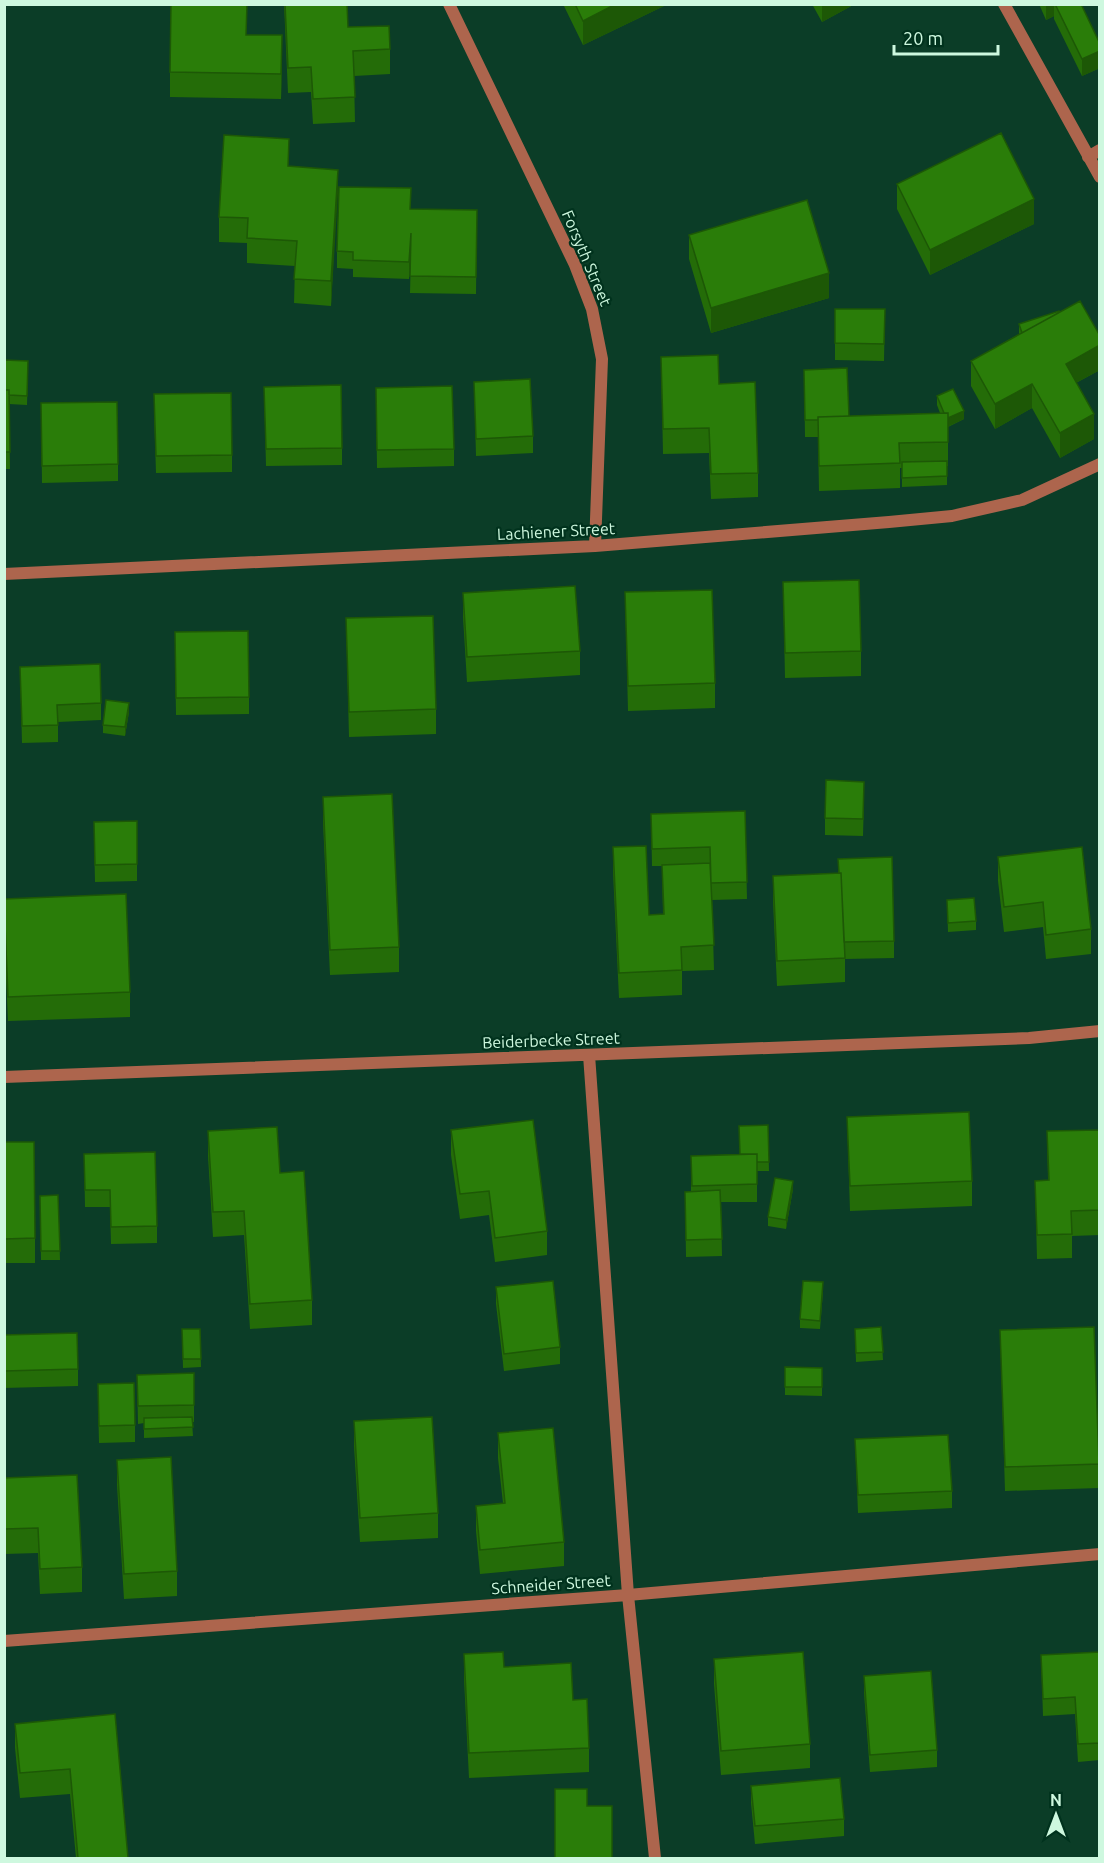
<svg xmlns="http://www.w3.org/2000/svg" width="1104" height="1863" font-family="Ubuntu,sans-serif">
	<rect width="100%" height="100%" fill="#0b3d27"/>
	<g fill="none" stroke-linecap="round" stroke-linejoin="round">
		<path stroke="#ad654d" stroke-width="12" d="M449 4 575 265 592 309 602 359 595 546
			M1004 4 1100 177
			M1088 157 1100 150
			M4 574 595 546 889 522 952 516 1022 500 1100 464
			M589 1055 628 1595 655 1858
			M4 1077 1029 1038 1100 1031
			M4 1641 628 1595 1100 1554"/>
	</g>
	<path fill="#246c08" d="M284 4H347L348 27 390 49V74L354 76 355 122 313 124 311 92 288 93Z
		M563 4H664V6L583 45Z
		M812 4H855L822 22Z
		M1039 4H1081L1100 44V68L1082 76 1054 19V16L1046 20Z
		M246 35 282 60 281 99 170 97V72Z
		M289 166 338 170 331 306 294 303 295 266 247 263V243L219 242V217Z
		M897 184 1034 224 930 275 897 209Z
		M411 209 477 210 476 294 410 293 411 253 409 279 353 277V269L337 268V251Z
		M689 235 829 298 711 333 689 259Z
		M835 309H885L884 361 835 360Z
		M1019 324 1100 370 1076 383 1094 439 1060 458 1032 408 995 429 971 386V361L1019 334Z
		M661 357 758 473V497L711 499 709 453 663 454Z
		M4 360 28 369 27 405 9 404 10 469H4Z
		M804 370 849 416 940 413 937 405V396L964 419 948 427V466H947V485L902 487V468H900V488L819 491 818 437H805Z
		M474 382 533 436V453L476 456Z
		M264 387 342 448V465L266 466Z
		M376 388 454 449V466L377 468Z
		M41 403 118 464V481L42 483Z
		M154 411 232 455V472L156 473Z
		M783 582 861 651V676L785 678Z
		M625 592 715 683V708L628 711Z
		M463 593 580 651V675L467 682 463 617Z
		M346 618 436 709V734L349 737Z
		M175 650 249 697V714L176 715Z
		M20 667 101 703V720L58 722V742L22 743Z
		M129 712 125 736 103 733V725Z
		M323 797 399 947V972L330 975 323 822Z
		M864 799 863 836 825 835V818Z
		M745 811 747 899 712 900 714 970 682 971V995L619 998 613 872V847L649 915H663L662 866H652L651 814Z
		M94 839 137 864V881L95 882Z
		M998 857 1091 929V954L1046 959 1043 927 1004 932 998 881Z
		M838 859 894 941V958L845 959V982L777 986 773 901V876L838 873Z
		M4 899 130 992V1017L8 1021 4 927Z
		M947 900 976 921V930L948 932Z
		M847 1117 972 1181V1206L850 1211Z
		M768 1125 769 1171H757V1202H721L722 1256 686 1257 685 1192H691V1156L740 1154Z
		M451 1130 547 1231V1255L495 1262 489 1215 460 1219 451 1155Z
		M1100 1130V1235L1072 1236V1258L1037 1259 1035 1181 1048 1180 1047 1131Z
		M208 1131 280 1173 312 1300V1325L250 1329 244 1235 213 1237 208 1156Z
		M4 1142 35 1238V1263H4Z
		M84 1154 157 1226V1243L111 1244 110 1207H85Z
		M793 1189 786 1229 768 1226V1217Z
		M58 1195 60 1260H41L40 1196Z
		M496 1287 560 1347V1364L504 1371 496 1304Z
		M823 1291 820 1329 800 1328V1319Z
		M881 1327 883 1360 856 1362 855 1329Z
		M182 1329H200L201 1367 183 1368Z
		M1000 1330 1099 1464V1488L1005 1491Z
		M4 1335 78 1369V1386L4 1388Z
		M785 1367 822 1368V1396L785 1395Z
		M194 1373V1422H192L193 1436 144 1438V1423L138 1424 137 1375Z
		M98 1401 135 1425V1442L99 1443Z
		M354 1421 438 1513V1538L360 1542 354 1446Z
		M498 1433 564 1542V1566L480 1574 476 1531V1506L503 1503 498 1458Z
		M855 1439 952 1491V1508L858 1513Z
		M117 1460 177 1571V1596L124 1599 117 1485Z
		M4 1478 82 1567V1592L40 1594 38 1553 4 1554Z
		M1100 1652V1760L1078 1762 1075 1714 1043 1716 1041 1655Z
		M464 1654 504 1667 573 1700 589 1748V1772L469 1778 464 1679Z
		M714 1659 810 1744V1768L721 1775 714 1684Z
		M864 1676 937 1750V1767L870 1772 864 1693Z
		M115 1714 128 1858H76L70 1794 20 1798 15 1748V1724Z
		M751 1786 844 1819V1836L755 1844 751 1803Z"/>
	<path fill="#1d5806" d="M616 4H664V6L583 45V21Z
		M822 4H855L822 22Z
		M1046 4H1054V16L1046 20Z
		M282 35V60L281 99V74Z
		M1100 51V68L1082 76V59Z
		M338 170V194L331 306V281Z
		M1034 199V224L930 275V250Z
		M411 233V251L409 279V262Z
		M829 273V298L711 333V308Z
		M1100 345V370L1066 388V364Z
		M1032 384V408L995 429V404Z
		M964 411V419L947 427V419Z
		M1094 414V439L1060 458V433Z
		M129 703V712L125 736V727Z
		M793 1181V1189L786 1229V1220Z"/>
	<path fill="#2a7d09" stroke="#1d5806" stroke-width="1.5" d="M171 4H247L246 35H282L281 74 170 72Z
		M285 4H347L348 27 389 26 390 49 353 51 355 97 313 99 311 67 288 68Z
		M575 4H616L583 21Z
		M1055 4H1081L1100 44V51L1082 59Z
		M1001 133 1034 199 930 250 897 184Z
		M224 135 289 139 288 166 338 170 331 281 294 279 297 241 247 238 248 218 219 217Z
		M339 187 411 188 410 209 477 210 476 277 410 276 411 233 409 262 353 260V252L337 251Z
		M807 200 829 273 711 308 689 235Z
		M1080 301 1100 336V345L1066 364 1094 414 1060 433 1032 384 995 404 971 361Z
		M835 309H885L884 344 835 343Z
		M1059 311 1060 312 1022 333 1019 324Z
		M718 355 719 384 755 382 758 473 711 474 709 428 663 429 661 357Z
		M4 360 28 361 27 396 9 395V390H4Z
		M847 368 849 416 818 417V420H805L804 370Z
		M530 379 533 436 476 439 474 382Z
		M341 385 342 448 266 449 264 387Z
		M452 386 454 449 377 450 376 388Z
		M953 389 964 411 948 418V413H944L937 396Z
		M4 390H9L10 452H4Z
		M231 393 232 455 156 456 154 394Z
		M117 402 118 464 42 466 41 403Z
		M948 413V442L899 443 900 463 819 466 818 417Z
		M947 461V476L902 478V462Z
		M859 580 861 651 785 653 783 582Z
		M575 586 580 651 467 657 463 593Z
		M712 590 715 683 628 686 625 592Z
		M433 616 436 709 349 712 346 618Z
		M248 631 249 697 176 698 175 632Z
		M100 664 101 703 57 705 58 725 22 726 20 667Z
		M106 700 129 703 125 727 103 725Z
		M826 780 864 782 863 819 825 818Z
		M392 794 399 947 330 950 323 797Z
		M745 811 747 882 711 883 710 847 652 849 651 814Z
		M137 821V864L95 865 94 822Z
		M646 846 649 915 664 914 662 865 710 863 714 945 681 947 682 970 619 973 613 847Z
		M1082 847 1091 929 1046 935 1043 902 1004 907 998 857Z
		M892 857 894 941 844 942 841 873H839L838 859Z
		M841 873 845 958 777 961 773 876Z
		M126 894 130 992 8 997 4 899Z
		M974 898 976 921 948 923 947 900Z
		M969 1112 972 1181 850 1186 847 1117Z
		M533 1120 547 1231 495 1238 489 1191 460 1194 451 1130Z
		M768 1125 769 1162H757V1154H740L739 1126Z
		M277 1127 280 1173 304 1171 312 1300 250 1304 244 1211 213 1212 208 1131Z
		M1100 1130V1210L1071 1211 1072 1234 1037 1235 1035 1181 1049 1180 1047 1131Z
		M4 1142H34L35 1238 4 1239Z
		M155 1152 157 1226 111 1227 110 1190H85L84 1154Z
		M757 1154V1184L692 1186 691 1156Z
		M775 1178 793 1181 786 1220 768 1217Z
		M720 1190 722 1239 686 1240 685 1192Z
		M58 1195 60 1251H41L40 1196Z
		M553 1281 560 1347 504 1354 496 1287Z
		M803 1281 823 1282 820 1321 800 1319Z
		M881 1327 883 1352 856 1353 855 1329Z
		M1094 1327 1099 1464 1005 1467 1000 1330Z
		M182 1329H200L201 1359H183Z
		M77 1333 78 1369 4 1371V1335Z
		M785 1367 822 1368V1387H785Z
		M194 1373V1405L138 1406 137 1375Z
		M134 1383 135 1425 99 1426 98 1384Z
		M192 1417 193 1427 144 1429V1418Z
		M432 1417 438 1513 360 1518 354 1421Z
		M553 1428 564 1542 480 1550 476 1506 505 1503 498 1433Z
		M948 1435 952 1491 858 1495 855 1439Z
		M171 1457 177 1571 124 1574 117 1460Z
		M77 1475 82 1567 40 1569 38 1528 4 1529V1478Z
		M503 1652 504 1667 571 1663 573 1700 587 1699 589 1748 469 1753 464 1654Z
		M803 1652 810 1744 721 1751 714 1659Z
		M1100 1652V1743L1078 1744 1075 1697 1043 1699 1041 1655Z
		M931 1671 937 1750 870 1755 864 1676Z
		M115 1714 128 1858H78L70 1769 20 1773 15 1724Z
		M840 1778 844 1819 755 1826 751 1786Z
		M555 1789H587V1806H612V1858H555Z"/>
	<g text-anchor="middle" stroke-width="4.5" stroke-linejoin="round" paint-order="stroke">
		<g font-size="16" fill="#cef8df" stroke="#00321d">
			<text transform="translate(587 258) rotate(67)" y="6">Forsyth Street</text>
			<text transform="translate(556 531) rotate(-3)" y="6">Lachiener Street</text>
			<text transform="translate(551 1040) rotate(-2)" y="6">Beiderbecke Street</text>
			<text transform="translate(551 1584) rotate(-4)" y="6">Schneider Street</text>
		</g>
	</g>
	<rect width="1104" height="1863" fill="none" stroke="#cef8df" stroke-width="12"/>
	<g transform="translate(1056 1815)" stroke="#00321d" stroke-width="4.5" paint-order="stroke">
	<path d="M0-4.5L10 22L0 15L-10 22Z" fill="#cef8df"/>
	<text y="-9" font-size="16" font-weight="bold" text-anchor="middle" fill="#cef8df">N</text>
	</g>
	<path d="M894 45v9h104v-9" fill="none" stroke="#cef8df" stroke-width="3"/>
	<text x="903" y="45" font-size="18" fill="#cef8df" stroke="#00321d" stroke-width="4.5" paint-order="stroke">20 m</text>
</svg>
